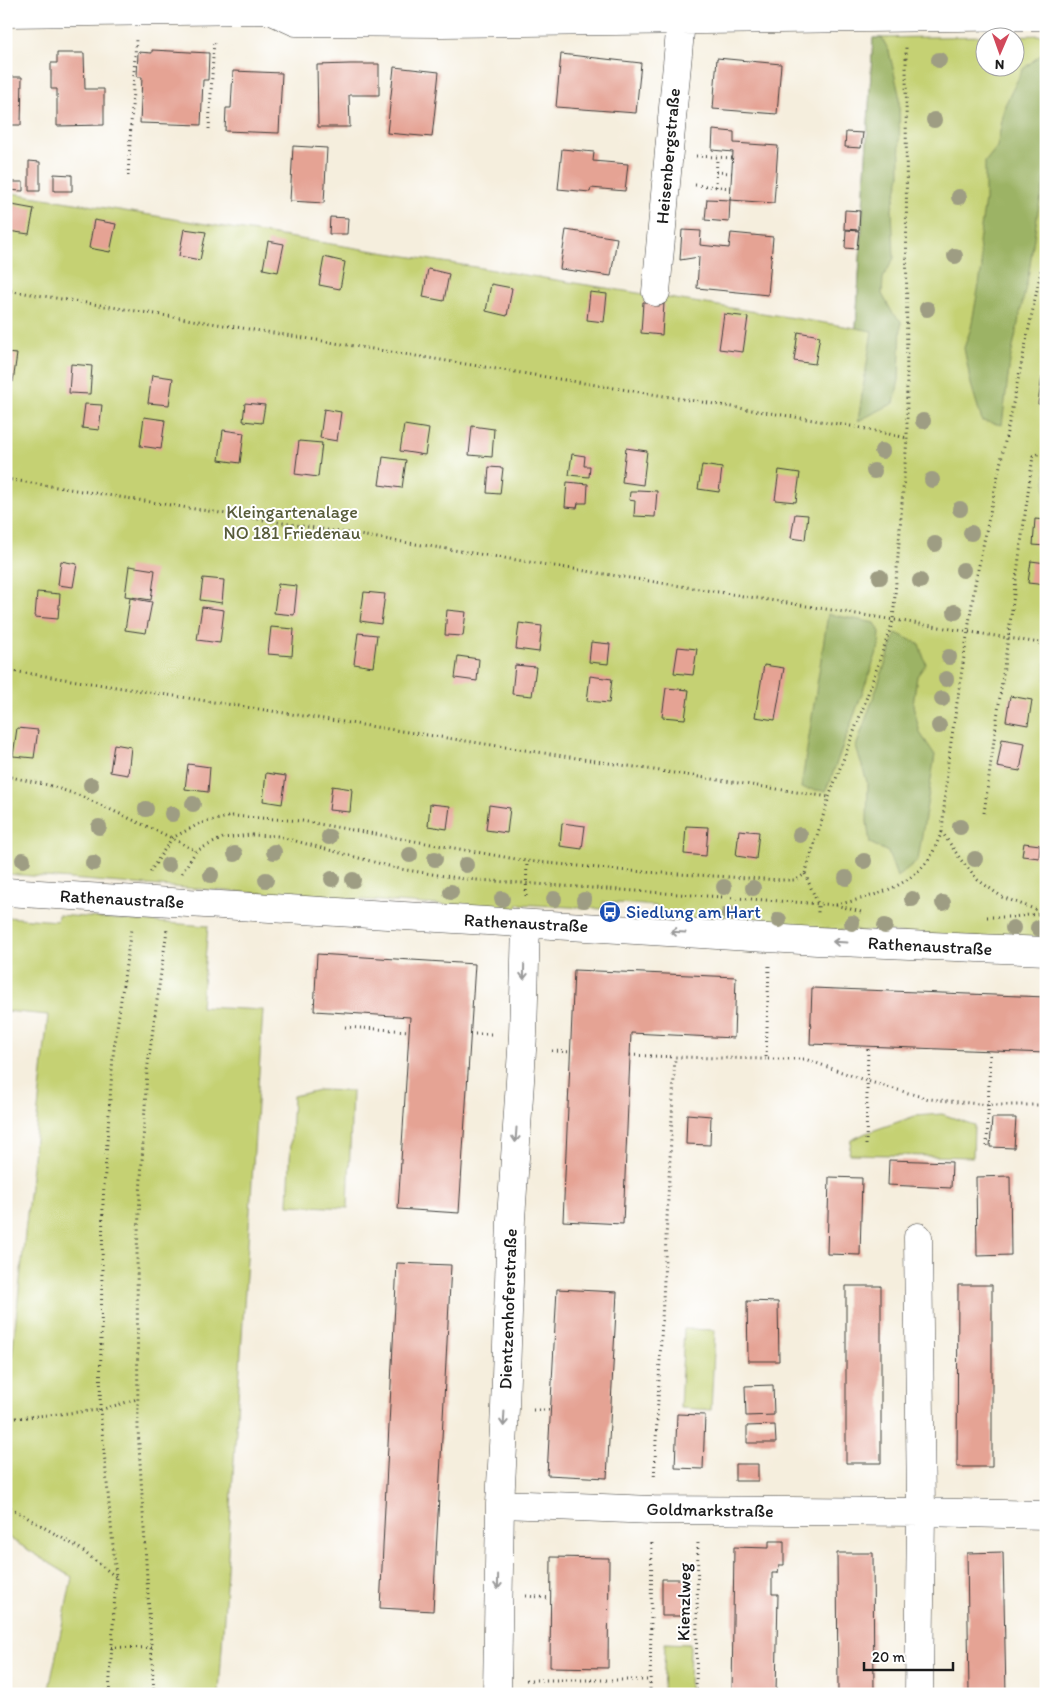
<svg xmlns="http://www.w3.org/2000/svg" width="1052" height="1700" font-family="Itim,sans-serif">
	<rect width="100%" height="100%" fill="#fff"/>
	<filter id="ink" filterUnits="userSpaceOnUse"><feTurbulence type="fractalNoise" baseFrequency=".02" numOctaves="2"/><feDisplacementMap in="SourceGraphic" scale="10" xChannelSelector="R" yChannelSelector="G"/><feConvolveMatrix kernelMatrix="1 2 1 2 8 2 1 2 1" color-interpolation-filters="sRGB"/></filter>
	<filter id="wash" filterUnits="userSpaceOnUse"><feTurbulence type="fractalNoise" baseFrequency=".0096" numOctaves="4" result="noise"/><feDisplacementMap in="SourceGraphic" scale="20" xChannelSelector="R" yChannelSelector="G"/><feGaussianBlur stdDeviation="1.12" result="paint"/><feColorMatrix in="noise" values="0 0 0 0 0 0 0 0 0 0 0 0 0 0 0 0 0 1.4 0 .05"/><feComposite in="paint" operator="in"/></filter>
	<g filter="url(#wash)">
		<rect width="100%" height="100%" fill="#f5eedd"/>
		<path fill="#c5d173" stroke="#707648" fill-rule="evenodd" d="M1046 35V342L1042 360 1046 361V942L656 919 657 906 603 902 602 909 518 904 517 910 211 890 6 874V192L856 328 873 38ZM984 38H1014V68H984Z
			M58 915 208 926 201 1007 263 1010 219 1694H48L72 1577 6 1536V1356H12L48 1015 6 1011V917L57 921Z
			M319 1090 352 1091 348 1208 288 1205 293 1096Z
			M942 1114 974 1125 973 1157 849 1154 851 1140 866 1133 915 1116Z
			M684 1329 715 1330 711 1410 680 1408Z
			M665 1643 690 1644 689 1694H663Z"/>
		<path fill="#9cb365" stroke="#5c6840" d="M873 38H882L889 51 899 94 900 176 892 209 894 258 883 278 882 294 892 312 901 321 899 380 894 403 858 421 872 331 856 328Z
			M1043 53 1046 54V175L1038 211 1029 272 1010 361 1002 425 982 421 971 384 964 348 971 328 982 268 979 242 985 200V162L997 147 1005 105 1023 69Z
			M828 614 875 623 880 632 879 647 830 781 825 791 801 788Z
			M896 633 919 644 926 664 917 676 913 705 920 733 935 755 918 860 897 877 888 852 870 843 867 822 868 785 856 747Z"/>
		<g id="blocks">
			<path fill="#e5a394" d="M152 50 209 53 208 80H203L201 125 140 123 142 77H137L138 52 152 53Z
				M57 53H84L85 89H104V125L57 126V89H51V63H57Z
				M561 54 641 63 636 113 556 107Z
				M717 58 781 64 777 114 713 109Z
				M350 64H379V95H349L350 127H318L317 65Z
				M394 67 439 72 432 137 387 133Z
				M233 71 282 73 279 133 225 131 226 108H231Z
				M6 77H22L21 125H6Z
				M713 130 734 132V143L778 146 774 203 730 200 733 152 712 150Z
				M846 132 863 133 861 148 845 147Z
				M293 146 327 148 324 203 290 201Z
				M562 149 594 152 593 161 628 164 625 191 591 188 590 192 558 189Z
				M29 161 40 162V191H29Z
				M54 174 72 175V191H54Z
				M6 182H23V191L6 190Z
				M707 199 730 200 729 222 705 220Z
				M12 205 34 209 29 234 8 231Z
				M845 210 860 211 859 230 844 229Z
				M330 217 348 218 347 234H329Z
				M94 220 116 224 110 252 89 248Z
				M184 229 206 232 200 260 179 256Z
				M566 230 617 238 611 276 560 269Z
				M682 230 701 231 700 245 729 248 731 233 773 237 768 295 697 288 699 257 680 260Z
				M846 230 859 231 857 249 845 248Z
				M268 241 284 244 278 272 263 269Z
				M324 257 345 262 340 289 319 285Z
				M428 269 449 274 444 301 423 297Z
				M491 284 512 288 507 316 486 311Z
				M590 292 607 294 604 322 587 320Z
				M643 302 664 303 662 335 641 333Z
				M724 314 748 317 743 352 719 349Z
				M798 332 820 336 815 364 794 361Z
				M6 353 17 354 13 382 6 381Z
				M71 364 92 366 90 394 69 393Z
				M152 375 173 378 169 405 148 403Z
				M1042 376H1046V405L1038 404Z
				M245 403 265 405 262 423 243 421Z
				M85 404 102 405 99 430 82 428Z
				M324 409 341 412 337 441 320 438Z
				M144 417 165 420 161 449 140 446Z
				M404 425 429 429 425 455 400 451Z
				M472 426 494 429 492 457 469 455Z
				M223 430 244 433 240 463 219 460Z
				M299 441 322 443 318 477 295 474Z
				M626 448 647 451 643 485 622 482Z
				M572 454 585 456 584 466H590L589 477 569 475Z
				M383 457 406 460 402 488 379 485Z
				M702 465 722 468 719 492 698 489Z
				M489 467 503 468 500 494 487 493Z
				M779 470 800 473 796 502 775 500Z
				M567 482 588 484 587 503H578L577 508 565 507Z
				M637 490 657 491 655 517 634 516 635 501 629 500 630 492H637Z
				M795 514 808 515 805 540 791 538Z
				M1035 519 1046 520V546L1033 545Z
				M61 561 77 564 73 587 58 585Z
				M1031 561 1046 563V585L1028 583Z
				M129 566 155 570 151 600 125 596Z
				M203 578 224 580 222 603 200 600Z
				M278 584 297 586 294 615 274 613Z
				M37 592 60 594 58 619 35 617Z
				M364 592 385 594 381 624 360 621Z
				M130 598 152 602 146 633 125 630Z
				M202 607 224 610 220 643 197 640Z
				M447 610 466 612 463 636 445 635Z
				M519 623 542 626 539 652 516 649Z
				M271 627 294 629 292 656 268 654Z
				M358 633 377 635 373 667 354 664Z
				M591 642 610 644 608 664 589 662Z
				M678 647 697 649 693 675 674 673Z
				M458 656 479 659 477 681 455 678Z
				M515 665 536 667 532 696 512 694Z
				M764 665 784 668 775 720 755 717Z
				M590 676 612 679 609 703 587 701Z
				M666 688 689 690 685 719 662 717Z
				M1010 696 1032 700 1028 725 1006 721Z
				M17 728 38 730 34 758 13 756Z
				M1002 739 1025 743 1020 771 997 767Z
				M114 744 131 747 128 775 110 772Z
				M188 764 210 767 208 792 185 789Z
				M266 773 286 776 282 804 263 801Z
				M332 786 352 789 350 812 329 810Z
				M430 804 450 806 447 829 428 826Z
				M489 805 510 808 507 833 486 830Z
				M562 823 585 826 582 849 560 846Z
				M686 826 708 827 706 856 684 854Z
				M739 830 759 832 756 859 736 856Z
				M1024 843 1040 845 1039 858 1022 856Z
				M317 954 475 964 459 1213 398 1209 410 1017 314 1011Z
				M574 970 736 977 734 1038 631 1033 623 1224 563 1221Z
				M812 988 1046 997V1053L810 1044Z
				M687 1114 711 1116 710 1145 686 1144Z
				M992 1118H1016L1014 1148 990 1147Z
				M889 1160 952 1162 951 1188 888 1185Z
				M1010 1176 1011 1255 977 1256 976 1177Z
				M829 1177 862 1178 860 1255 827 1254Z
				M397 1263 451 1265 433 1611 380 1608Z
				M958 1285H992V1467H957Z
				M846 1286H881V1463H846Z
				M557 1289 617 1292 607 1478 547 1475Z
				M747 1301 778 1302 779 1361H748Z
				M773 1385 774 1415 746 1416 745 1386Z
				M677 1414 705 1415 703 1469 675 1468Z
				M775 1425 776 1443H747V1426Z
				M735 1464H758V1481H735Z
				M769 1541H784V1565H779L778 1573H772V1594H778L776 1694H732L734 1547 769 1548Z
				M1003 1552 1006 1694H969L967 1553Z
				M837 1553H873L874 1694H838Z
				M551 1557 609 1558 608 1668 550 1667Z
				M662 1579H689V1616H662Z"/>
		</g>
	</g>
	<g filter="url(#ink)">
		<use href="#blocks" fill-opacity="0" stroke="#3d3c39" stroke-width="1"/>
		<g fill="none" stroke-linecap="round" stroke-linejoin="round">
			<g stroke="#3d3c39" stroke-width="29">
				<path id="minor" d="M6 13 270 10 296 22 441 23 1046 16
					M656 292 681 21
					M6 892 817 941 1046 951
					M918 1237 921 1512 919 1694
					M500 1504 653 1510 921 1512 1046 1515
					M497 1694 500 1504 505 1408 511 1219 523 1035 526 924"/>
			</g>
			<path stroke="#3d3c39" stroke-width="3" stroke-dasharray="1 4" stroke-linecap="butt" d="M209 129 214 40
				M696 156 733 158
				M716 172 732 173
				M128 176 136 39
				M695 185 731 188
				M716 187 717 157
				M6 290 857 427 907 438
				M6 479 1046 644
				M6 670 829 797
				M6 776 48 785 81 796 172 838 196 851
				M984 813 1033 456 1040 453 1046 454
				M150 872 172 838 201 823 233 816 302 821 527 861 629 871 781 880H796L805 874 829 797 863 708 893 621 907 438 906 47
				M182 873 196 851 223 838 251 835 277 836 400 869 464 879 836 905 861 912
				M805 874 818 904V913
				M526 896 527 861
				M836 905C869 897 903 890 926 863 933 855 937 842 942 832
				M1045 913 1002 897 978 880 961 860 942 832 948 762 975 584 1046 247
				M987 917H1012L1046 913
				M769 966 766 1059H805L867 1081 929 1099 989 1105H1046
				M345 1027 409 1031
				M470 1034H495
				M552 1051 571 1052
				M630 1055 675 1057
				M866 1145 868 1046
				M987 1146 990 1051
				M533 1410H550
				M6 1419 100 1410 137 1399
				M654 1481 675 1057 766 1059
				M6 1505 79 1548 116 1577
				M526 1596 551 1598
				M111 1647 152 1648
				M526 1680H650
				M109 1694 116 1577 100 1410 103 1201 113 1056 131 929
				M154 1694 138 1429 137 1250 147 1071 167 930
				M650 1694 652 1539
				M696 1694 698 1539"/>
			<use href="#minor" stroke="#fff" stroke-width="28"/>
		</g>
		<g fill="#9e9d83">
			<circle cx="939" cy="60" r="8"/>
			<circle cx="934" cy="120" r="8"/>
			<circle cx="959" cy="197" r="8"/>
			<circle cx="955" cy="256" r="8"/>
			<circle cx="927" cy="309" r="8"/>
			<circle cx="923" cy="421" r="8"/>
			<circle cx="882" cy="451" r="8"/>
			<circle cx="874" cy="471" r="8"/>
			<circle cx="932" cy="480" r="8"/>
			<circle cx="960" cy="509" r="8"/>
			<circle cx="971" cy="533" r="8"/>
			<circle cx="935" cy="544" r="8"/>
			<circle cx="963" cy="570" r="8"/>
			<circle cx="880" cy="577" r="8"/>
			<circle cx="920" cy="581" r="8"/>
			<circle cx="955" cy="612" r="8"/>
			<circle cx="949" cy="657" r="8"/>
			<circle cx="946" cy="679" r="8"/>
			<circle cx="942" cy="699" r="8"/>
			<circle cx="939" cy="726" r="8"/>
			<circle cx="91" cy="785" r="8"/>
			<circle cx="193" cy="804" r="8"/>
			<circle cx="146" cy="809" r="8"/>
			<circle cx="172" cy="814" r="8"/>
			<circle cx="99" cy="827" r="8"/>
			<circle cx="960" cy="827" r="8"/>
			<circle cx="800" cy="835" r="8"/>
			<circle cx="329" cy="837" r="8"/>
			<circle cx="274" cy="852" r="8"/>
			<circle cx="235" cy="854" r="8"/>
			<circle cx="410" cy="855" r="8"/>
			<circle cx="435" cy="859" r="8"/>
			<circle cx="975" cy="859" r="8"/>
			<circle cx="23" cy="860" r="8"/>
			<circle cx="864" cy="861" r="8"/>
			<circle cx="93" cy="863" r="8"/>
			<circle cx="168" cy="865" r="8"/>
			<circle cx="466" cy="865" r="8"/>
			<circle cx="211" cy="875" r="8"/>
			<circle cx="846" cy="878" r="8"/>
			<circle cx="332" cy="879" r="8"/>
			<circle cx="266" cy="880" r="8"/>
			<circle cx="353" cy="880" r="8"/>
			<circle cx="724" cy="887" r="8"/>
			<circle cx="753" cy="888" r="8"/>
			<circle cx="451" cy="892" r="8"/>
			<circle cx="502" cy="899" r="8"/>
			<circle cx="554" cy="899" r="8"/>
			<circle cx="912" cy="899" r="8"/>
			<circle cx="584" cy="900" r="8"/>
			<circle cx="943" cy="903" r="8"/>
			<circle cx="729" cy="914" r="8"/>
			<circle cx="779" cy="920" r="8"/>
			<circle cx="852" cy="923" r="8"/>
			<circle cx="885" cy="926" r="8"/>
			<circle cx="1013" cy="928" r="8"/>
			<circle cx="1038" cy="928" r="8"/>
		</g>
		<defs><path id="oneway-shaft" d="M-6 0H5M1.5-3L5.5 0L1.5 3" fill="none" stroke-width="1.6" stroke-linecap="round" stroke-linejoin="round" transform="scale(1.25)"/></defs>
		<g stroke="#999">
			<use href="#oneway-shaft" transform="translate(678 932) rotate(-177)"/>
			<use href="#oneway-shaft" transform="translate(840 942) rotate(-177)"/>
			<use href="#oneway-shaft" transform="translate(524 972) rotate(91)"/>
			<use href="#oneway-shaft" transform="translate(516 1135) rotate(94)"/>
			<use href="#oneway-shaft" transform="translate(504 1419) rotate(93)"/>
			<use href="#oneway-shaft" transform="translate(498 1582) rotate(91)"/>
		</g>
	</g>
	<defs>
		<g id="bus-disc" transform="scale(1.125)"><circle r="9.5" fill="#1a4fb4" stroke="#fff"/><path d="M-5-6H5V4H4V6H2V4H-2V6H-4V4H-5ZM-3.5-4V0h7V-4ZM-3.5 1.2v1.5H-2V1.2ZM2 1.2v1.5H3.5V1.2Z" fill="#fff"/></g>
	</defs>
	<g fill-rule="evenodd">
		<use href="#bus-disc" x="610" y="912"/>
	</g>
	<g text-anchor="middle" stroke-width="4" stroke-linejoin="round" paint-order="stroke">
		<g font-size="18" fill="#1c1c1c" stroke="#fff">
			<text transform="translate(668 156) rotate(-85)" y="6">Heisenbergstraße</text>
			<text transform="translate(122 899) rotate(3)" y="6">Rathenaustraße</text>
			<text transform="translate(526 923) rotate(3)" y="6">Rathenaustraße</text>
			<text transform="translate(930 946) rotate(3)" y="6">Rathenaustraße</text>
			<text transform="translate(508 1309) rotate(-88)" y="6">Dientzenhoferstraße</text>
			<text transform="translate(710 1510) rotate(1)" y="6">Goldmarkstraße</text>
			<text transform="translate(684 1602) rotate(-89)" y="6">Kienzlweg</text>
		</g>
		<g font-size="18" fill="#575b3a" stroke="#fff">
			<text x="292" y="518">Kleingartenalage<tspan x="292" dy="21">NO 181 Friedenau</tspan></text>
		</g>
		<g font-size="18" fill="#164399" stroke="#fff" text-anchor="start">
			<text x="626" y="918">Siedlung am Hart</text>
		</g>
	</g>
	<rect width="1052" height="1700" fill="none" stroke="#fff" stroke-width="25"/>
	<g transform="translate(1000 52) rotate(182)"><circle r="24" fill="#ffffff" stroke="#a4a4a4"/>
	<path d="M0-4L9 19L0 12L-9 19Z" fill="#d1495b"/>
	<text y="-8" font-size="14" font-weight="bold" text-anchor="middle" fill="#1c1c1c">N</text>
	</g>
	<path d="M864 1662v8h89v-8" fill="none" stroke="#1c1c1c" stroke-width="2.5"/>
	<text x="872" y="1662" font-size="15" fill="#1c1c1c" stroke="#ffffff" stroke-width="4" paint-order="stroke">20 m</text>
</svg>
